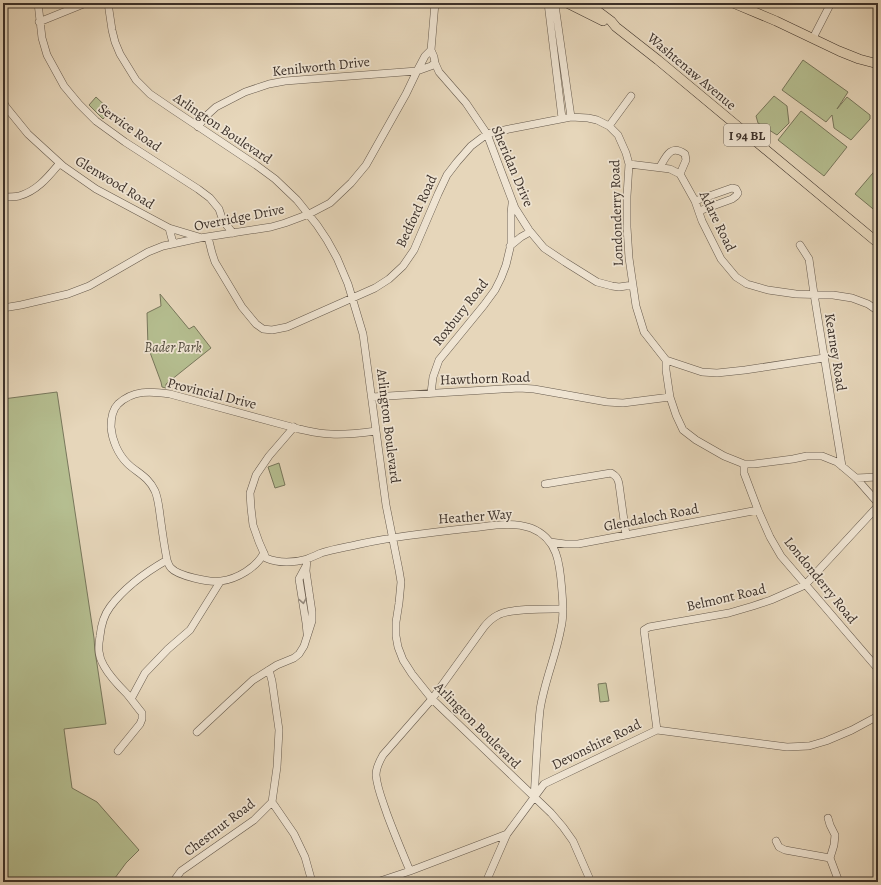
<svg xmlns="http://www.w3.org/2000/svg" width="881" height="885" font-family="Alegreya,serif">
	<rect width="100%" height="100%" fill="#e6d6ba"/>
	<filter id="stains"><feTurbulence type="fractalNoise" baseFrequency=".005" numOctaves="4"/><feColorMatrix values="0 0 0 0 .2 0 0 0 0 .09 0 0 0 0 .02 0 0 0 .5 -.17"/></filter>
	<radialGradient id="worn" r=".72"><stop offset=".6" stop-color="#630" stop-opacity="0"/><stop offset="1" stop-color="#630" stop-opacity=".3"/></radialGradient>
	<path fill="#b5be90" stroke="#78775c" d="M803 60 848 92 837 109 847 97 870 115V119L851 140 834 128 832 115 826 122 782 90Z
		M774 96 787 106 789 123 777 135 758 123 756 116Z
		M96 97 111 111 103 119 89 105Z
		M801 111 847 147 824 176 778 140Z
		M878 167V213L855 194Z
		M160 294 189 329 194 326 211 348 166 384V388L162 387 161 382 148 347 147 313 161 306Z
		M57 392 94 638 95 652 97 664 106 724 64 729 72 788 97 802 139 850 126 863 112 882H3V399Z
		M279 463 285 485 275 488 268 467Z
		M606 683 609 701 600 702 598 684Z"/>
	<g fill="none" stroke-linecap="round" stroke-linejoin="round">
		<g stroke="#665a4d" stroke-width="8">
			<path id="minor" d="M38 3 42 38 47 55 64 86 79 104 96 121 125 142 198 189 210 198 219 209 223 221 233 233
				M108 3 112 30 115 42 120 54 136 80 150 94 172 109 256 165 275 179 297 200 317 225 327 240 337 258 348 284 363 334 386 505 399 570 401 582 399 603 396 622V636L398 647 403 660 412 674 432 699 551 813 563 827 573 841 591 882
				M435 3 431 50 434 57 435 63 439 72 466 103 487 134 515 208 529 230 544 248 565 262 597 282 612 286 619 287 633 285
				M548 3 562 118
				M556 3 555 5 571 117
				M39 22 86 3
				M813 38 831 3
				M3 101 6 107 28 134 63 166 96 189 169 228 199 237
				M609 126 631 96
				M198 127 205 117 216 107 245 92 269 84 285 81 417 71 431 66 435 63
				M629 164 670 169 680 174 695 201 702 221 721 259 736 277 747 284 768 290 796 294 833 295 852 298 868 304 878 311
				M660 167C666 156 671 144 685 154L686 160 680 174
				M3 197C8 197 14 197 19 196 37 191 48 177 59 164
				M695 201 732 188 736 189 738 193 736 196 732 199 699 211
				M169 228 173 243
				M208 237 212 253 215 262 242 307 256 324 263 329 272 330 287 327 375 288 389 279 403 266 414 250 438 194 447 175 457 162 471 146 487 134 509 129 571 117 588 118 597 120 609 126 618 135 626 153 629 164 627 196V227L629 258 636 306 644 332 666 360V370L670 397 676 415 683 430 696 440 724 456 744 464H754L793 459 807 456H822L837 462 856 478 878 503
				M800 245 809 259 814 294 842 466
				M510 246 521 237 530 232
				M3 308 21 305 68 294 89 286 148 252 163 246 200 238 271 227 285 223 309 214 330 203 351 183 366 165 406 94 417 71 425 56 431 50
				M666 360 702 372 717 373 745 370 824 358
				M431 393 433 377 439 360 484 305 495 290 501 278 506 265 511 244V213L512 204
				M372 397 519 388 534 389 607 402 623 403 670 397
				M294 427 269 456 256 475 250 493 251 508 253 525 259 542 266 558C280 564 293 563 307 559 312 557 317 555 321 553 334 549 347 547 360 544 396 536 433 532 471 528 490 526 512 521 531 528 559 539 560 566 562 592 563 603 564 616 561 628 556 656 544 682 540 710 537 739 536 769 534 798
				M744 464V473L758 510 770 537 781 556 878 669
				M856 478 878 477
				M545 484 611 473C616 476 618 478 619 484L626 535
				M550 542 565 544H578L758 510
				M264 553C256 568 237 579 221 581 211 583 178 576 171 568 169 566 168 563 167 560 164 545 162 530 160 515 159 507 158 498 155 491 148 476 137 473 127 463 118 454 112 440 111 427 111 419 112 410 118 404 133 390 150 391 170 394L299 429C309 431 320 434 331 434 346 435 361 433 376 431
				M306 566 299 579 306 623 307 633
				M131 699 145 673 168 649 190 630 220 582
				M657 730 644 630 649 627 729 613 753 606 771 600 805 585 878 506
				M197 732 228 703 253 680 277 665 294 658 299 654 304 646 312 621V612L306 571 307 559
				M118 751 140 724 142 719V713C137 707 132 700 127 694 118 685 110 677 104 666 98 656 98 647 100 636 101 626 104 615 110 607 124 588 146 572 167 560
				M272 802 294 834 305 857 312 882
				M828 818 830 825 835 835 834 845 830 858 839 882
				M776 841 779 847 785 850 830 858
				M410 871C402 852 394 833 387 814 383 802 377 788 376 775 376 768 379 762 383 755L432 699 484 627C488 622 492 618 498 615 511 608 547 609 563 609
				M173 882 181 871 254 820 272 802 277 767 279 730 272 681 269 670
				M377 882 410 871 507 834 544 784 657 730 787 747 809 746 826 741 852 730 878 716
				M486 882 507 834"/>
		</g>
		<g stroke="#3b3029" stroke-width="10">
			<path id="major" d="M567 3 603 21
				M587 3 611 21 616 27 658 60 878 243
				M733 3 776 21 839 51 859 59 878 64"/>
		</g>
		<use href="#minor" stroke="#efe4d2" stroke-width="7"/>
		<use href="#major" stroke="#e6d6ba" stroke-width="9"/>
	</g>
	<defs><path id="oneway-chevron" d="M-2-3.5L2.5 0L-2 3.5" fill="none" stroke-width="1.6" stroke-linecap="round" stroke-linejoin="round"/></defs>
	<use stroke="#958a7e" href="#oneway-chevron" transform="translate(303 601) rotate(80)"/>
	<g text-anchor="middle" stroke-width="3.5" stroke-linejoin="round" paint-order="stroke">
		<rect fill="#efe4d2" stroke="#71665c" stroke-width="1" x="724" y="124" width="46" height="22" rx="3"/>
		<g font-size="13" font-weight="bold" fill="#3b3029">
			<text x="747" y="140">I 94 BL</text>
		</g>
		<g font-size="14" fill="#3b3029" stroke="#efe4d2">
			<text transform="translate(321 66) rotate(-6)" y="5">Kenilworth Drive</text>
			<text transform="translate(692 71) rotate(40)" y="5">Washtenaw Avenue</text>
			<text transform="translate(130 127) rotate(35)" y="5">Service Road</text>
			<text transform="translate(223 128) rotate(34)" y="5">Arlington Boulevard</text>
			<text transform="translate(513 166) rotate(67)" y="5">Sheridan Drive</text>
			<text transform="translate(115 182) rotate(31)" y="5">Glenwood Road</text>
			<text transform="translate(416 211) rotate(-65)" y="5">Bedford Road</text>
			<text transform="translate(616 213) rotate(-92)" y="5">Londonderry Road</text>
			<text transform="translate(239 217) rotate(-11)" y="5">Overridge Drive</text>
			<text transform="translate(718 221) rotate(64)" y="5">Adare Road</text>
			<text transform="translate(460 312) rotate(-52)" y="5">Roxbury Road</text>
			<text transform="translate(836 352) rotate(81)" y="5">Kearney Road</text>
			<text transform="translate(485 378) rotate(-2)" y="5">Hawthorn Road</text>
			<text transform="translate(212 393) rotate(14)" y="5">Provincial Drive</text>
			<text transform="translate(389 426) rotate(83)" y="5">Arlington Boulevard</text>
			<text transform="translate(475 516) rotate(-4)" y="5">Heather Way</text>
			<text transform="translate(651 517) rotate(-11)" y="5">Glendaloch Road</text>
			<text transform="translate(821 580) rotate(51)" y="5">Londonderry Road</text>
			<text transform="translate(726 597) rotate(-13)" y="5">Belmont Road</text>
			<text transform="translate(478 725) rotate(45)" y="5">Arlington Boulevard</text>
			<text transform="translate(596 744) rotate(-26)" y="5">Devonshire Road</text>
			<text transform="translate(219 827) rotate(-37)" y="5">Chestnut Road</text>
		</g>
		<g font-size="14" font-style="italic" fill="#534c3e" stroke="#efe4d2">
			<text x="173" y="352">Bader Park</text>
		</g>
	</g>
	<rect width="881" height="885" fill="none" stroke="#e6d6ba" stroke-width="16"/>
	<rect x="4" y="4" width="873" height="877" fill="none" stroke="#3b3029" stroke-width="2"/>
	<rect x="8" y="8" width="865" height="869" fill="none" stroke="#3b3029"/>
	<rect width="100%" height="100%" filter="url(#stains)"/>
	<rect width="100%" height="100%" fill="url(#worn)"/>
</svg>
